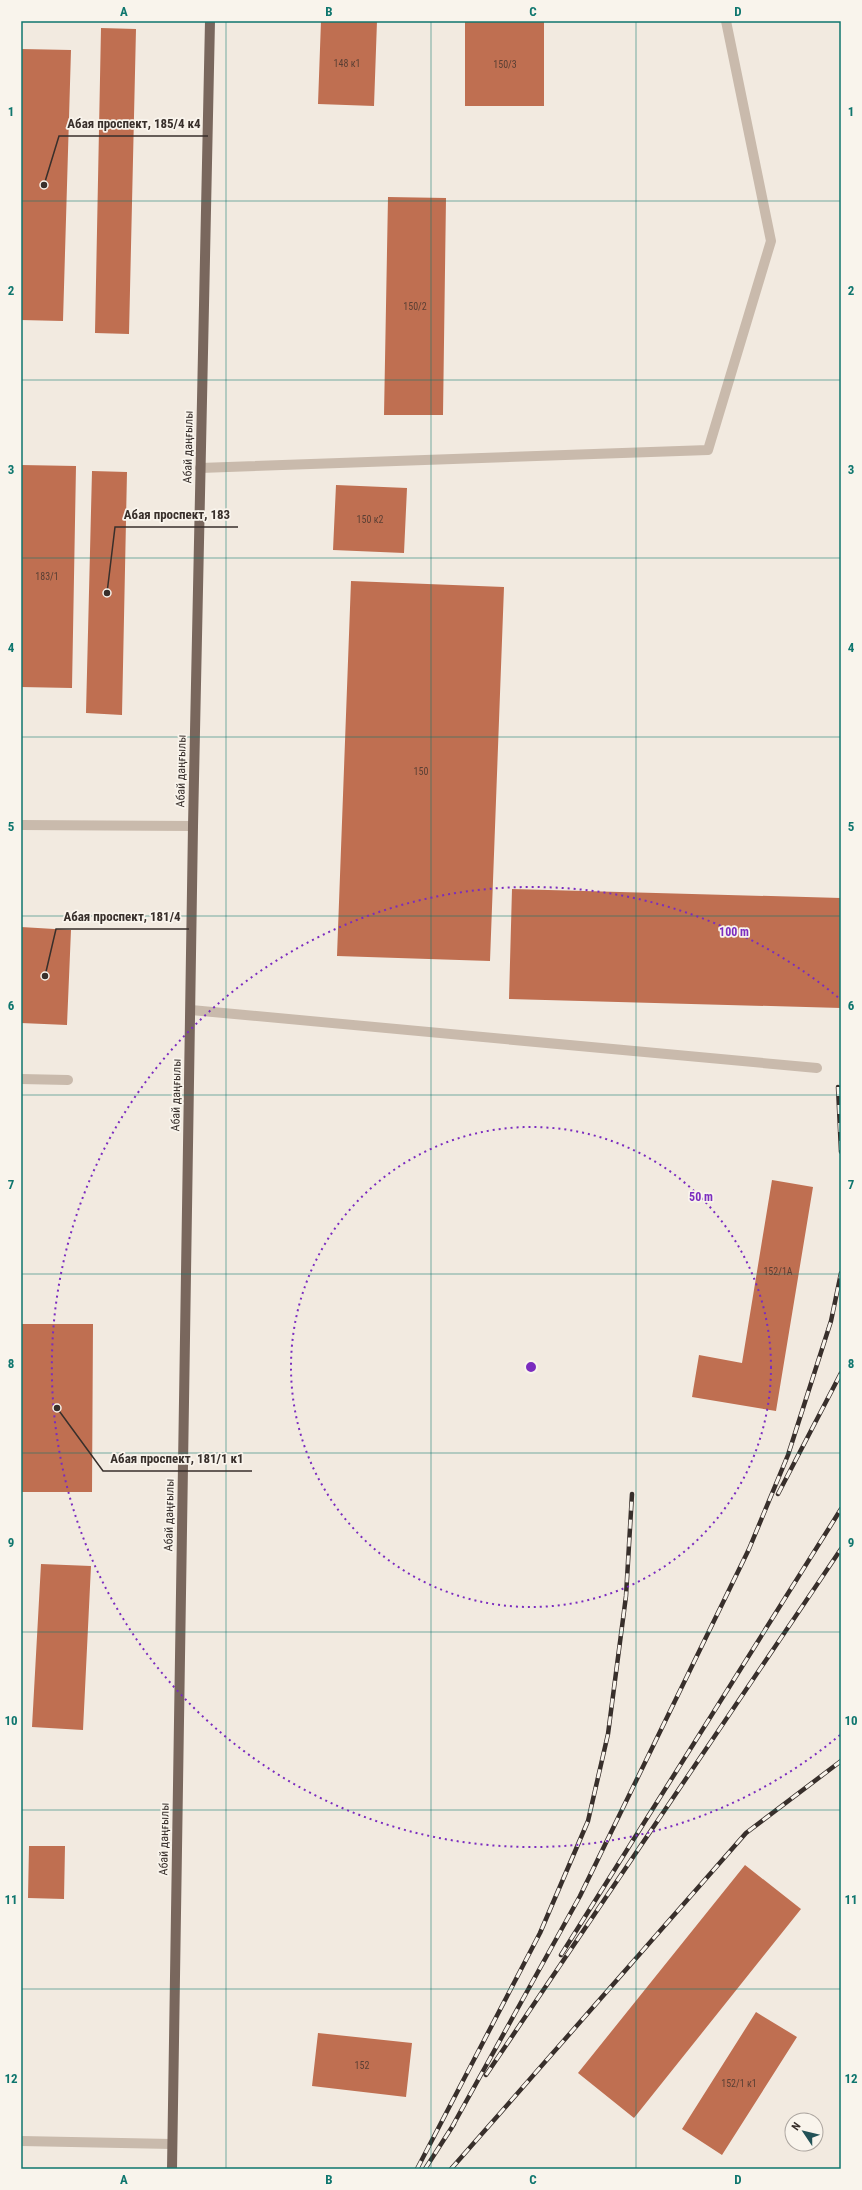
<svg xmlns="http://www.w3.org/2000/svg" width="862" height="2190" font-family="'Roboto Condensed',sans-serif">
	<rect width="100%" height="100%" fill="#f2eae0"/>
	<path fill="#bf6f51" d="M321 21H377L374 106 318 104Z
		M465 21H544V106H465Z
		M101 28 136 29 129 334 95 333Z
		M21 49 71 50 63 321 21 320Z
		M388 197 446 198 443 415H384Z
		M21 465 76 466 72 688 21 687Z
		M92 471 127 472 122 715 86 713Z
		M336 485 407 488 404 553 333 550Z
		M351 581 504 587 490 961 337 956Z
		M512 889 841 898V1008L509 999Z
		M21 927 71 930 67 1025 21 1023Z
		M772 1180 813 1187 776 1411 692 1397 699 1355 742 1363Z
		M21 1324H93L92 1492H21Z
		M41 1564 91 1566 83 1730 32 1727Z
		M29 1846H65L64 1899 28 1898Z
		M745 1865 801 1909 634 2118 578 2073Z
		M756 2012 797 2037 722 2155 682 2129Z
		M318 2033 412 2043 406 2097 312 2086Z"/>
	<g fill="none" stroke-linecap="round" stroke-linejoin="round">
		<path stroke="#c9baac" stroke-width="10" d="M200 468 708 450 771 241 726 21
			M21 825 193 826
			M191 1010 817 1068
			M21 1079 68 1080
			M21 2141 172 2144"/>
		<path stroke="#79675d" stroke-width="10" d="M172 2169 193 826 210 21"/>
		<g stroke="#382f2b" stroke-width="4.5">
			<path id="rail" d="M838 1087 841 1152
				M778 1494 841 1373
				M561 1955 841 1509
				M486 2075 841 1549
				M452 2127 580 1896 749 1549 788 1455 831 1321 841 1273
				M417 2169 540 1933 588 1821 608 1734 626 1596 632 1494
				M425 2169 454 2124
				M451 2169 746 1833 841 1761"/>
		</g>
		<use href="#rail" stroke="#f9f4ec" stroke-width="3" stroke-dasharray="9" stroke-linecap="butt"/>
	</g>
	<path fill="none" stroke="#0f766e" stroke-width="1" stroke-opacity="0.55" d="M226 21V2169M431 21V2169M636 21V2169M21 201H841M21 380H841M21 558H841M21 737H841M21 916H841M21 1095H841M21 1274H841M21 1453H841M21 1632H841M21 1810H841M21 1989H841"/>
	<g fill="none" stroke="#7b2cbf" stroke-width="2" stroke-dasharray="2 4">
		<circle cx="531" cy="1367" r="240"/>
		<path d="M840 1735A480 480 0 1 1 840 999"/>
	</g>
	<g text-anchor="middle" stroke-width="3.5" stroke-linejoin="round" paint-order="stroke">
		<g font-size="10" fill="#5a3f34">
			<text x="347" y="67">148 к1</text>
			<text x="505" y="68">150/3</text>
			<text x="415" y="310">150/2</text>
			<text x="370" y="523">150 к2</text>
			<text x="47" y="580">183/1</text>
			<text x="421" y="775">150</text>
			<text x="778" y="1275">152/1А</text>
			<text x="362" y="2069">152</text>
			<text x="739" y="2087">152/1 к1</text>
		</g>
		<g font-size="12" fill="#382f2b" stroke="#f9f4ec">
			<text transform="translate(188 447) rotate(-89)" y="4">Абай даңғылы</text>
			<text transform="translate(181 771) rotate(-89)" y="4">Абай даңғылы</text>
			<text transform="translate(176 1095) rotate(-89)" y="4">Абай даңғылы</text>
			<text transform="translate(169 1515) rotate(-89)" y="4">Абай даңғылы</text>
			<text transform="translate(164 1839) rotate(-89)" y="4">Абай даңғылы</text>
		</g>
	</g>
	<circle cx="531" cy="1367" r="6" fill="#7b2cbf" stroke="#f9f4ec" stroke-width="2"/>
	<g font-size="12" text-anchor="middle" font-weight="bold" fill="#7b2cbf" stroke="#f9f4ec" stroke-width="3.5" stroke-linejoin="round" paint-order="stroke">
		<text x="734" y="936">100 m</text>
		<text x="701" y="1201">50 m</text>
	</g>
	<path fill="none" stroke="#382f2b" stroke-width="1.5" d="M44 185L59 136H208M107 593L115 527H238M45 976L56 929H189M57 1408L103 1471H252"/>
	<g fill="#382f2b" stroke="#f9f4ec" stroke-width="1.5">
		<circle cx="44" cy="185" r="4"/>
		<circle cx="107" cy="593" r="4"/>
		<circle cx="45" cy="976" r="4"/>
		<circle cx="57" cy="1408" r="4"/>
	</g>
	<g font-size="13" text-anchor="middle" font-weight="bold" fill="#382f2b" stroke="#f9f4ec" stroke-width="3.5" stroke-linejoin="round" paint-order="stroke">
		<text x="134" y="128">Абая проспект, 185/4 к4</text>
		<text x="177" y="519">Абая проспект, 183</text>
		<text x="122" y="921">Абая проспект, 181/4</text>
		<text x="177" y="1463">Абая проспект, 181/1 к1</text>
	</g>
	<rect width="862" height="2190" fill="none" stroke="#f9f4ec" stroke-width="44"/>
	<g transform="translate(804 2132) rotate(305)"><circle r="19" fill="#f9f4ec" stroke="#aca59f"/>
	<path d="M0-3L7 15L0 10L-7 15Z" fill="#225257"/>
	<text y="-6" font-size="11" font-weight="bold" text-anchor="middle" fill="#382f2b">N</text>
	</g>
	<rect x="22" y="22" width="818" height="2146" fill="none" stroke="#0f766e" stroke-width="1.5"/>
	<g font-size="13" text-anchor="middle" font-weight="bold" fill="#0f766e">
		<text x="124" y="16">A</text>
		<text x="329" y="16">B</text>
		<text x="533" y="16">C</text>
		<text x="738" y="16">D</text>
		<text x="11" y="116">1</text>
		<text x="851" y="116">1</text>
		<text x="11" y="295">2</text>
		<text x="851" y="295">2</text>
		<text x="11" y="474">3</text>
		<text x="851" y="474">3</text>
		<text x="11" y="652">4</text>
		<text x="851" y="652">4</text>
		<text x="11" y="831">5</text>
		<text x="851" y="831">5</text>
		<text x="11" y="1010">6</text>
		<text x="851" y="1010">6</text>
		<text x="11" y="1189">7</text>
		<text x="851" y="1189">7</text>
		<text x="11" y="1368">8</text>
		<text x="851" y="1368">8</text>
		<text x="11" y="1547">9</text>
		<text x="851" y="1547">9</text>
		<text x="11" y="1725">10</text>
		<text x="851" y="1725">10</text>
		<text x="11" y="1904">11</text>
		<text x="851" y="1904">11</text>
		<text x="11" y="2083">12</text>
		<text x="851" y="2083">12</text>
		<text x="124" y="2184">A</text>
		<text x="329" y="2184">B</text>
		<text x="533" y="2184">C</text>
		<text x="738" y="2184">D</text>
	</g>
</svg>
